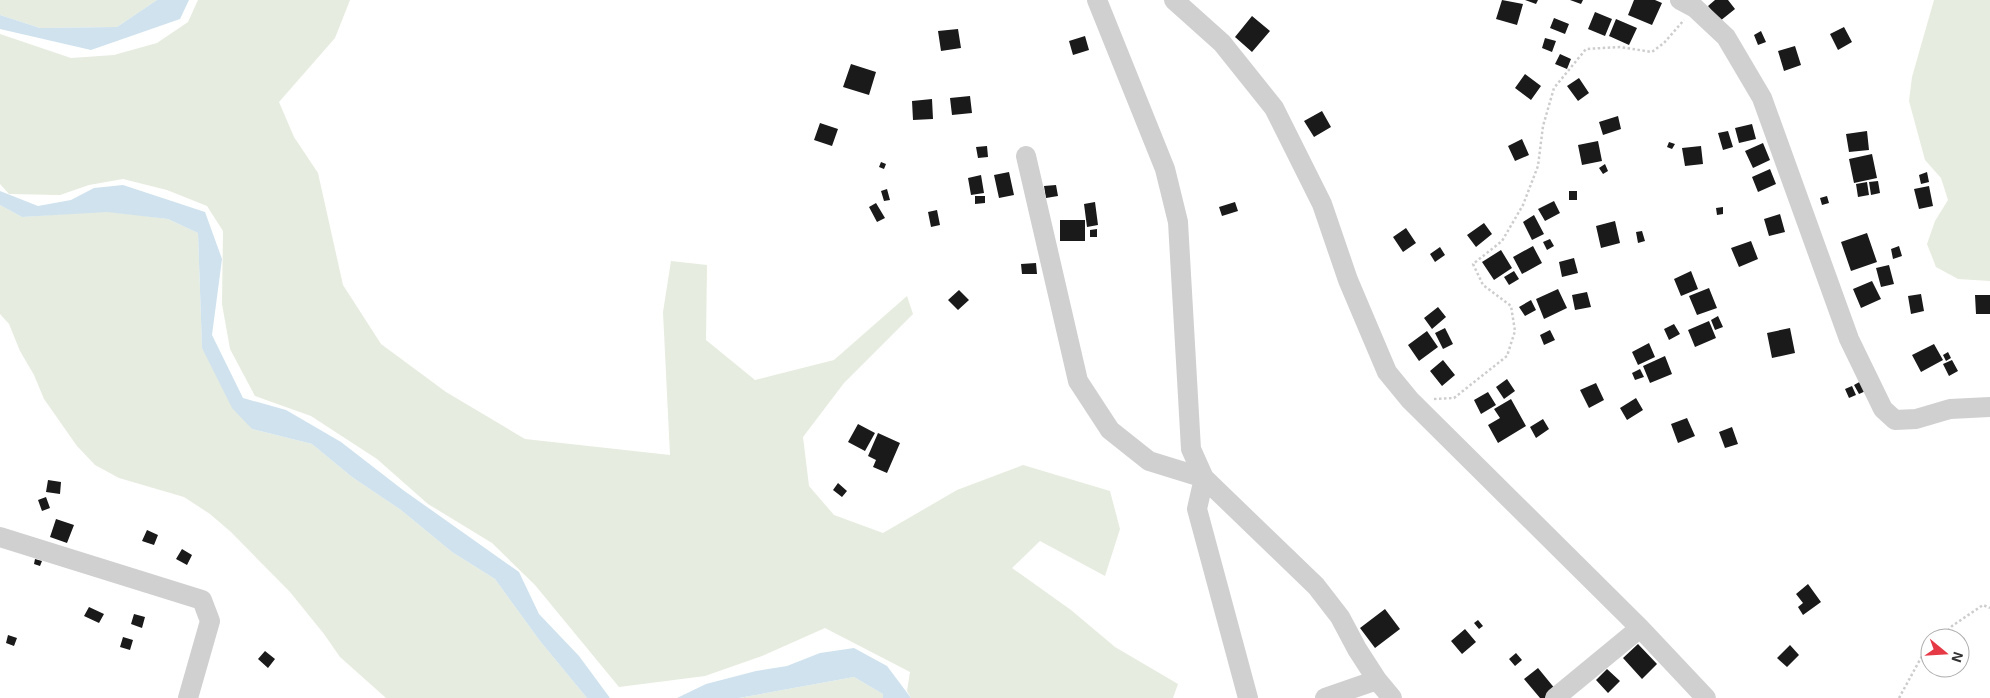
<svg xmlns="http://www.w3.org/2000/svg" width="1990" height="698" font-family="'Exo 2',sans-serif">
	<rect width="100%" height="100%" fill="#fff"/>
	<path fill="#e6ecdf" d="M0 0H157L117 27 40 28 0 15Z
		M198 0H350L335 38 279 102 294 137 318 173 343 285 381 344 446 392 525 439 670 455 663 312 671 261 707 265 706 340 755 380 834 360 907 296 913 314 844 383 803 437 809 486 834 515 883 533 957 490 1023 465 1110 491 1120 529 1105 576 1040 541 1012 568 1071 610 1115 647 1178 684 1173 698H911L907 691 910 672 825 628 762 656 705 676 619 687 535 585 492 543 428 504 377 459 311 416 255 396 230 349 222 304 223 231 207 206 167 190 123 179 89 185 60 195 9 194 0 184V34L71 58 114 55 157 43 188 22Z
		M1934 0H1990V281L1958 279 1936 267 1927 244 1935 221 1948 200 1941 178 1925 160 1909 101 1912 77Z
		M0 205 22 217 107 211 168 219 198 233 202 348 252 429 312 444 352 477 401 510 452 552 495 579 540 641 587 698H386L340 657 324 634 290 592 231 532 210 514 184 497 119 478 95 465 77 446 44 399 34 375 20 351 9 324 0 314Z
		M854 677 883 694V698H739Z"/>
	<path fill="#cfe2ee" d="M157 0H189L180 19 91 50 0 29V15L40 28 117 27Z
		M123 185 205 212 222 259 212 335 243 398 286 410 341 442 403 490 519 572 539 614 579 656 610 698H587L540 641 495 579 452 552 401 510 352 477 312 444 252 429 232 408 202 348 198 233 168 219 107 212 22 217 0 205V191L38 206 71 200 94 188Z
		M854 648 887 666 911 698H883V694L854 677 739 698H677L706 684 756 671 787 666 820 653Z"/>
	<path fill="#1a1a1a" d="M1502 0 1523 4 1517 25 1496 19Z
		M1525 0H1538L1536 4Z
		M1570 0H1583L1581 4Z
		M1634 0H1655L1662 3 1652 25 1628 15Z
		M1715 0H1728L1735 9 1720 21 1708 6Z
		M1595 12 1612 19 1605 36 1588 29Z
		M1252 16 1270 31 1252 52 1235 37Z
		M1554 18 1569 24 1565 34 1550 28Z
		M1616 19 1637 28 1629 45 1609 36Z
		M1844 27 1852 42 1838 50 1830 34Z
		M958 29 961 48 941 51 938 31Z
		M1761 31 1766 42 1758 45 1754 35Z
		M1085 36 1089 50 1073 55 1069 41Z
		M1545 38 1556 41 1552 52 1542 48Z
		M1795 46 1801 65 1784 71 1778 51Z
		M1560 54 1571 59 1567 69 1555 64Z
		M851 64 876 72 869 95 843 87Z
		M1525 74 1541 86 1531 100 1515 88Z
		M1579 78 1589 93 1578 101 1567 86Z
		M970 96 972 113 952 115 950 98Z
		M932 99 933 119 913 120 912 101Z
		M1322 111 1331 127 1314 137 1304 121Z
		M1618 116 1621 129 1603 135 1599 122Z
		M820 123 838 129 832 146 814 140Z
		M1752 124 1756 139 1739 143 1735 128Z
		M1728 131 1733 147 1723 150 1718 133Z
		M1867 131 1869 150 1849 152 1846 134Z
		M1522 139 1529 155 1515 161 1508 146Z
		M1598 141 1602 161 1582 165 1578 145Z
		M1669 142 1675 144 1672 149 1667 147Z
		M1763 143 1770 160 1753 168 1745 151Z
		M987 146 988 157 978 158 976 147Z
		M1701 146 1703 164 1685 166 1682 148Z
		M1872 154 1877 178 1854 183 1849 159Z
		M881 162 886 164 884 169 879 167Z
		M1605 164 1608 171 1603 174 1599 168Z
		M1770 169 1776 184 1758 192 1752 177Z
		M1009 172 1014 195 999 198 994 175Z
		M1927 172 1929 182 1921 184 1919 175Z
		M981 175 984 193 971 195 968 178Z
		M1878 181 1880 193 1871 195 1869 182Z
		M1867 182 1869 195 1858 197 1856 184Z
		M1056 185 1058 196 1046 198 1044 186Z
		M1929 186 1933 206 1919 209 1914 189Z
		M887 189 890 200 884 201 881 191Z
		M1569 191H1577V200H1569Z
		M975 196H985V203L975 204Z
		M1827 196 1829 203 1822 205 1820 198Z
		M1554 201 1560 213 1545 221 1538 209Z
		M1095 202 1098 225 1087 227 1084 204Z
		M1235 202 1238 211 1222 216 1219 207Z
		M876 203 885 218 877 222 869 207Z
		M1723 207V214L1717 215 1716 208Z
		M937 210 940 225 931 227 928 212Z
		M1780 214 1785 232 1769 236 1764 219Z
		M1534 215 1544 234 1532 240 1523 222Z
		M1060 220H1085V241H1060Z
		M1615 221 1620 243 1601 248 1596 226Z
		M1484 223 1492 234 1476 247 1467 235Z
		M1406 228 1416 243 1403 252 1393 237Z
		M1097 229V237H1090V230Z
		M1642 231 1645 241 1638 243 1636 232Z
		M1867 233 1877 262 1851 271 1841 242Z
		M1550 239 1554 246 1547 250 1543 242Z
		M1751 241 1758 259 1739 267 1731 248Z
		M1533 246 1542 263 1522 274 1513 257Z
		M1899 246 1902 256 1893 259 1891 249Z
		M1440 247 1445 255 1435 262 1430 254Z
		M1501 250 1512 268 1494 280 1482 262Z
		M1574 258 1578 273 1562 277 1559 262Z
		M1036 263 1037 274H1022L1021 264Z
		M1889 265 1894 284 1881 287 1876 268Z
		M1514 271 1519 279 1509 285 1504 277Z
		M1691 271 1698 289 1681 296 1674 279Z
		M1872 281 1881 299 1861 308 1853 289Z
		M1709 288 1717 308 1697 315 1689 296Z
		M1558 289 1567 308 1544 319 1536 299Z
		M959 290 969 300 958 310 948 300Z
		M1587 292 1591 307 1575 310 1572 295Z
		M1921 294 1924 311 1911 314 1908 296Z
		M1975 295H1990V314H1976Z
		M1531 300 1536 310 1525 316 1519 307Z
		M1438 307 1446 317 1432 329 1424 318Z
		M1718 316 1723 327 1715 330 1711 320Z
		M1709 321 1716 338 1695 347 1688 330Z
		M1674 324 1680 334 1669 340 1664 329Z
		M1445 328 1453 344 1443 349 1435 333Z
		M1790 328 1795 353 1772 358 1767 333Z
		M1550 330 1555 340 1544 345 1540 335Z
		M1427 331 1438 347 1419 361 1408 345Z
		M1649 343 1655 357 1638 365 1632 352Z
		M1934 344 1943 360 1921 372 1912 355Z
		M1948 352 1951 358 1946 361 1943 355Z
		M1665 356 1672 374 1650 383 1643 366Z
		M1443 360 1455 375 1442 386 1430 371Z
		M1952 360 1958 371 1949 376 1943 364Z
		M1640 369 1644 377 1635 380 1632 373Z
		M1507 379 1515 391 1504 399 1496 387Z
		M1863 380 1868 390 1859 394 1854 385Z
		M1596 383 1604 400 1589 408 1580 390Z
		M1852 386 1856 395 1849 398 1845 389Z
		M1488 392 1496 405 1481 414 1474 400Z
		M1636 398 1643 410 1627 420 1620 408Z
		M1511 399 1526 426 1498 443 1488 425 1500 418 1494 409Z
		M1687 418 1695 436 1678 443 1671 424Z
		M1543 419 1549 429 1536 438 1530 427Z
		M858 424 875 433 865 451 848 442Z
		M1732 427 1738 444 1725 448 1719 432Z
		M878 433 900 443 887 473 873 467 876 460 868 456Z
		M48 480 61 482 60 494 46 492Z
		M838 483 847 491 842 497 833 490Z
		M46 497 50 508 42 511 38 500Z
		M56 519 74 525 67 543 50 537Z
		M147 530 158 535 154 545 142 541Z
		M182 549 192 555 187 565 176 559Z
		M35 559 42 561 40 566 34 564Z
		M1808 584 1821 602 1803 615 1798 607 1803 603 1796 594Z
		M89 607 104 614 99 623 84 616Z
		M1385 609 1400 629 1375 648 1360 628Z
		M134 614 145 617 142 628 131 624Z
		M1478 620 1483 626 1479 629 1474 623Z
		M1465 629 1476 642 1462 654 1451 641Z
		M8 635 17 638 14 646 6 643Z
		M123 637 133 640 130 650 120 647Z
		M1638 644 1657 664 1642 679 1623 658Z
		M1790 645 1799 655 1787 667 1777 658Z
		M265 651 275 659 268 668 258 659Z
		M1516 653 1522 660 1515 666 1509 659Z
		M1538 668 1556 690 1546 698H1540L1524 679Z
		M1607 669 1620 681 1608 693 1596 680Z"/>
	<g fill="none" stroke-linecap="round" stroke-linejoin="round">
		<path stroke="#cdcdcd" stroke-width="2.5" stroke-dasharray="2.5 2.5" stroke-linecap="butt" d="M1434 399 1454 398 1507 356 1515 331 1511 306 1483 285 1473 264 1502 241 1523 205 1538 166 1543 126 1554 88 1586 49 1620 47 1652 52 1664 43 1684 20
			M1941 638 1952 626 1983 605 1990 608
			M1899 698 1922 656 1930 649"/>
		<path stroke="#d0d0d0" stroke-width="20" d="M1097 0 1165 169 1178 222 1191 449 1204 478 1316 586 1340 617 1357 649 1377 680 1392 698
			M1174 0 1222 43 1274 108 1322 204 1348 280 1387 372 1410 400 1640 628 1706 698
			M1680 0 1695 8 1726 37 1762 98 1849 339 1883 409 1895 420 1916 419 1950 409 1990 407
			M1026 156 1078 381 1110 430 1149 461 1204 478 1197 509 1248 698
			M0 537 202 600 210 621 188 698
			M1325 698 1377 680
			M1555 698 1640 628"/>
	</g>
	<g transform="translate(1945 653) rotate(108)"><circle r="24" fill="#ffffff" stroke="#adadad"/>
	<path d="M0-4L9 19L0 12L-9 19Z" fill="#e63946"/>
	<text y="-8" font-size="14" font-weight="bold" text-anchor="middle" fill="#333333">N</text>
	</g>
</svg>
